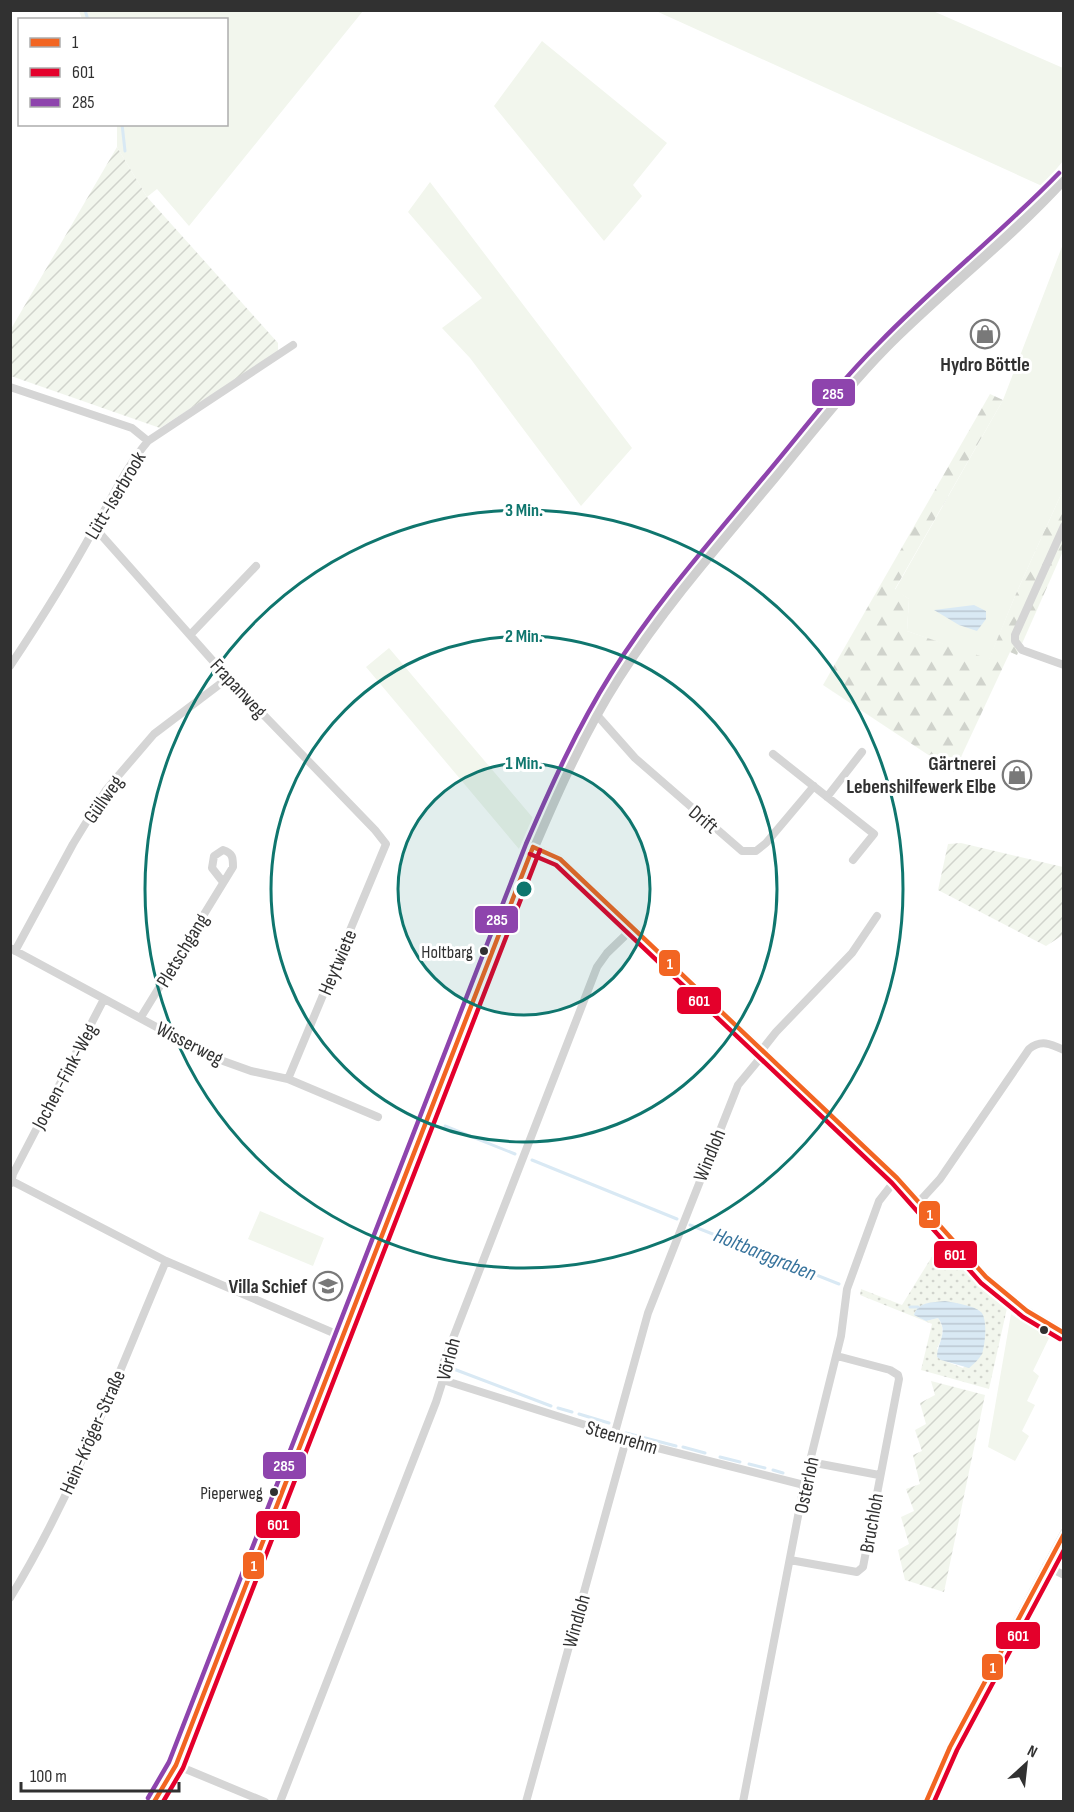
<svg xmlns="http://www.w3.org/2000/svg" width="1074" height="1812" font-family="'Sofia Sans Condensed',sans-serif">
	<defs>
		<pattern id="forest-firs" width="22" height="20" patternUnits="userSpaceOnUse" patternTransform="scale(1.5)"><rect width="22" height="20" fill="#f2f6ed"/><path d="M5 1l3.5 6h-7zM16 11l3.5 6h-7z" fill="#d0d3cc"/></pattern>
		<pattern id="park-dots" width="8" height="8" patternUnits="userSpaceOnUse" patternTransform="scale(1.5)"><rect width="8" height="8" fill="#f2f6ed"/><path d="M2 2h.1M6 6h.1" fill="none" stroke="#d0d3cc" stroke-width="1.8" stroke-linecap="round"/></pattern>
		<pattern id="garden-furrows" width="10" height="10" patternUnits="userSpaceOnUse" patternTransform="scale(1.5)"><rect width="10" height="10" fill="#f2f6ed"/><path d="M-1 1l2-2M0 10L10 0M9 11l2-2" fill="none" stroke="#d0d3cc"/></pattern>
		<pattern id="water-rules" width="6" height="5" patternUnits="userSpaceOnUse" patternTransform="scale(1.5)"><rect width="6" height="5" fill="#d9e9f4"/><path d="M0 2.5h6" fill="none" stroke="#bbc8d2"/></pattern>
	</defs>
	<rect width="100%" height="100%" fill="#fff"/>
	<path fill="#f2f6ed" d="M79 11H363L189 226 157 189 147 197 117 147V125L226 124V20L82 19Z
		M656 11H933L1063 68V161L1042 186Z
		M542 41 667 143 633 185 642 196 604 241 494 106Z
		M430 182 632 448 581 506 470 358 442 328 482 298 408 212Z
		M1063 244V490L1015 596 989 660 907 631 909 599 895 590 1003 400Z
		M389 648 533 818 519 849 366 667Z
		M260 1211 324 1238 313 1266 248 1239Z
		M1011 1314 1049 1338 1033 1371 1039 1376 1027 1401 1035 1405 1022 1431 1029 1436 1015 1461 988 1447Z"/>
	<path fill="url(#forest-firs)" d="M990 394 1003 400 895 589 909 599 907 631 989 659 1015 596 1063 490V551L1017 655 1010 652 954 772 823 685Z"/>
	<path fill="url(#park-dots)" fill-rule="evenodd" d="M941 1242 980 1286 1007 1308 989 1389 921 1370 932 1324 860 1295 861 1289 902 1305ZM954 1303 980 1311C992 1340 981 1347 963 1368L942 1360 937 1348C943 1339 945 1327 938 1318L926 1321 914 1315C919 1299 940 1303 954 1303Z"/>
	<path fill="url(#garden-furrows)" d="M117 147 147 197 278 343V352L160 428 11 376V329Z
		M961 843 1063 867V935L1046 946 938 890 948 844Z
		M931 1381 985 1395 944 1592 905 1580 898 1550 909 1544 901 1517 914 1511 906 1489 920 1484 913 1455 922 1451 915 1430 926 1424 920 1403 935 1395Z"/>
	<path fill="url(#water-rules)" d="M974 605 986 611V619L977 631 959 625 934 610Z
		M945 1301C955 1303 973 1305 981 1312 988 1319 985 1345 982 1354 979 1359 974 1364 969 1368L941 1360 937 1357C937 1343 949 1332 938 1318L926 1321 914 1315C918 1301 932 1303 945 1301Z"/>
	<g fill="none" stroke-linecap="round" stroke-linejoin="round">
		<path stroke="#d9e9f4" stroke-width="3" d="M85 10 88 20
			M122 124 125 151
			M445 1126 515 1154
			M532 1160 677 1219
			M690 1225 839 1284
			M910 1307H918
			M451 1368 551 1406
			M558 1408 572 1412
			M579 1414 609 1423
			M626 1433 676 1446
			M683 1447 705 1453
			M720 1457 740 1462
			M749 1464 765 1468
			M773 1470 783 1473"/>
		<path stroke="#d5d5d5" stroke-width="8" d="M10 387 132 428 148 441
			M1064 526 1015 635V641L1022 650 1064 665
			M95 528 228 678 375 830 386 844 288 1079
			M191 634 256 566
			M10 666C40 621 69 575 95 527 112 498 126 467 148 441L293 345
			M596 714 635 758 742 851H756L766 843 814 786
			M773 754 874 834 853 860
			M827 797 862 752
			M533 847 560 859 897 1178 986 1277 1027 1311 1064 1333
			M10 948 212 1057 251 1071 288 1079 378 1117
			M15 951 73 844 106 790 154 734 228 678
			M141 1017 233 867C233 858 233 853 223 850L214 856 212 868 223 882
			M10 1180 166 1261 343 1337
			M11 1183 13 1174 104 999
			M919 1202 940 1179 1029 1049C1041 1039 1051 1044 1064 1050
			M443 1380 595 1428 626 1440 804 1485
			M614 1436 648 1313 738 1085 757 1062 765 1046 776 1032 852 953 877 916
			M810 1462 879 1475
			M790 1560 857 1572 863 1567 899 1379 898 1375 890 1370 837 1356
			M1046 1566 1064 1575
			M10 1598C74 1494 118 1373 166 1261
			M176 1765 265 1802
			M280 1802 436 1402 443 1380V1364L597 967 607 953 633 928
			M526 1802 626 1440
			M743 1802 804 1485 841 1336 847 1289 879 1201 897 1178
			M926 1802 950 1747 1064 1533"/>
		<path stroke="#cfcfcf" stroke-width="12" d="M154 1802 176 1765 249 1580 533 847C558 788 584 730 618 677 662 608 716 546 768 484 806 438 842 391 883 349 941 290 1008 240 1064 178"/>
		<g stroke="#fff" stroke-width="9">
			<path id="bus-1" d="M533 847 560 859 897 1178 986 1277 1027 1311 1064 1333
				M154 1802 176 1765 533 847
				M926 1802 950 1747 1064 1534"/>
		</g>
		<g stroke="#fff" stroke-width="9">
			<path id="bus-2" d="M530 854 556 865 892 1183 981 1283 1023 1317 1060 1339
				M163 1802 183 1768 540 850
				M934 1802 957 1750 1064 1550"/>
		</g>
		<g stroke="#fff" stroke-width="9">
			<path id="bus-3" d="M148 1798 169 1762 526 844C551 786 577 728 611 674 655 604 710 542 763 478 801 433 836 386 878 344 936 284 1001 233 1059 173"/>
		</g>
		<use href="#bus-1" stroke="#f26522" stroke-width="4.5"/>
		<use href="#bus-2" stroke="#e4002b" stroke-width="4.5"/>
		<use href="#bus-3" stroke="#8e44ad" stroke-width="4.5"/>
	</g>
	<circle cx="524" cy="889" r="126" fill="#0f766e" fill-opacity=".12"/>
	<g fill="none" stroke="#0f766e" stroke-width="3">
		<circle cx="524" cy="889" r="126"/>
		<circle cx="524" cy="889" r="253"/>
		<circle cx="524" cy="889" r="379"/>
	</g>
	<defs>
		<g id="shop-ring" transform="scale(1.5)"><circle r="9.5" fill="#fff" stroke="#797979" stroke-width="1.5"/><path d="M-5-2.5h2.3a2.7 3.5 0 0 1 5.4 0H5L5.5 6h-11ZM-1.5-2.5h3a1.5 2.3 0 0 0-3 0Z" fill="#797979"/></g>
		<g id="school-ring" transform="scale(1.5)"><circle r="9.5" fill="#fff" stroke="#797979" stroke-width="1.5"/><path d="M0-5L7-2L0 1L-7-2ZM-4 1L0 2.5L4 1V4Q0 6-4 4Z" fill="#797979"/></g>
	</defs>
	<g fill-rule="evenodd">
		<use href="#shop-ring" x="985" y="334"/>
		<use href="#shop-ring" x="1017" y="775"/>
		<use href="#school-ring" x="328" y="1286"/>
	</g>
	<g fill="#313131" stroke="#fff" stroke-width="2">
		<circle cx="484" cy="951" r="5"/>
		<circle cx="1044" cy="1330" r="5"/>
		<circle cx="274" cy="1492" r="5"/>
	</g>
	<g text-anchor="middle" stroke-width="6" stroke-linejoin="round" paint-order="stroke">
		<g font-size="18" fill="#313131" stroke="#fff" text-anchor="end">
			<text x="473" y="958">Holtbarg</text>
			<text x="263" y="1499">Pieperweg</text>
		</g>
		<g font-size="20" font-weight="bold" fill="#313131" stroke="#fff" text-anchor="end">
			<text x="985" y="371" text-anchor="middle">Hydro Böttle</text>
			<text x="996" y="770">Gärtnerei<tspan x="996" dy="23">Lebenshilfewerk Elbe</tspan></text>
			<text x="307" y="1293">Villa Schief</text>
		</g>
		<g font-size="20" fill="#313131" stroke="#fff">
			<text transform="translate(115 495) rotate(-59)" y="7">Lütt-Iserbrook</text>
			<text transform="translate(239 688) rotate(47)" y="7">Frapanweg</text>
			<text transform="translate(103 799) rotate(-55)" y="7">Güllweg</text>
			<text transform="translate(704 819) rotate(40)" y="7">Drift</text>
			<text transform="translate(182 950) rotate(-59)" y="7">Pletschgang</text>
			<text transform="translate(337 962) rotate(-67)" y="7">Heytwiete</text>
			<text transform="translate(190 1043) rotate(27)" y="7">Wisserweg</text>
			<text transform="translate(64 1076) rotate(-62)" y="7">Jochen-Fink-Weg</text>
			<text transform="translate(709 1155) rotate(-68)" y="7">Windloh</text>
			<text transform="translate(448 1359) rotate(-75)" y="7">Vörloh</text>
			<text transform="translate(92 1432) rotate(-66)" y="7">Hein-Kröger-Straße</text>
			<text transform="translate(622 1437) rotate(17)" y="7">Steenrehm</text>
			<text transform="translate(806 1485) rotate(-78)" y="7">Osterloh</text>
			<text transform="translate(871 1523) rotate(-80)" y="7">Bruchloh</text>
			<text transform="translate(576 1621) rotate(-74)" y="7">Windloh</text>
		</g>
		<g font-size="21" font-style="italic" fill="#37739c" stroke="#fff">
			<text transform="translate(765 1254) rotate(22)" y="7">Holtbarggraben</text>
		</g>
	</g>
	<circle cx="524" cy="889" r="9" fill="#0f766e" stroke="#fff" stroke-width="3"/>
	<g font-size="18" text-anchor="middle" font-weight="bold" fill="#0f766e" stroke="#fff" stroke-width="6" stroke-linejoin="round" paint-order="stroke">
		<text x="524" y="516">3 Min.</text>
		<text x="524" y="642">2 Min.</text>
		<text x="524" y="769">1 Min.</text>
	</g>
	<g stroke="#fff" stroke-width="2">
		<rect x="811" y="378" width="45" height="29" rx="6" fill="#8e44ad"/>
		<rect x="474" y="905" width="45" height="29" rx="6" fill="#8e44ad"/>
		<rect x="658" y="949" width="23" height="28" rx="6" fill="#f26522"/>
		<rect x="676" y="986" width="46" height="29" rx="6" fill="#e4002b"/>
		<rect x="918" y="1200" width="23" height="29" rx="6" fill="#f26522"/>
		<rect x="933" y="1240" width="45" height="29" rx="6" fill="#e4002b"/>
		<rect x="262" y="1451" width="45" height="29" rx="6" fill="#8e44ad"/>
		<rect x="255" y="1510" width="46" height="29" rx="6" fill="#e4002b"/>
		<rect x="242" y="1551" width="23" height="29" rx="6" fill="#f26522"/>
		<rect x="995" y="1621" width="46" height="29" rx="6" fill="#e4002b"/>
		<rect x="981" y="1653" width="23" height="28" rx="6" fill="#f26522"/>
	</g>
	<g font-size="16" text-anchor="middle" font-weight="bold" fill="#fff">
		<text x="833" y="399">285</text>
		<text x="497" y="925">285</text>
		<text x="670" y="969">1</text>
		<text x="699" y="1006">601</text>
		<text x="930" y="1220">1</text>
		<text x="955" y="1260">601</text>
		<text x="284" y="1471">285</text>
		<text x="278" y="1530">601</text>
		<text x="254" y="1571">1</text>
		<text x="1018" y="1641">601</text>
		<text x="993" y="1673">1</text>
	</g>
	<rect width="1074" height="1812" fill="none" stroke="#313131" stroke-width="24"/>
	<rect x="18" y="18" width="210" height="108" fill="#ffffff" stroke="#adadad" stroke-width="1.5"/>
	<rect x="30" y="38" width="30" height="9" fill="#f26522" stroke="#adadad" stroke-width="1.5"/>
	<text x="72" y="48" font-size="18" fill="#313131">1</text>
	<rect x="30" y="68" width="30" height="9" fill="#e4002b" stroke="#adadad" stroke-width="1.5"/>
	<text x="72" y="78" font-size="18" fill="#313131">601</text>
	<rect x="30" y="98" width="30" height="9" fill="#8e44ad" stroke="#adadad" stroke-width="1.5"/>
	<text x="72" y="108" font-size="18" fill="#313131">285</text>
	<g transform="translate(1026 1764) rotate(27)" stroke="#ffffff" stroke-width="4.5" paint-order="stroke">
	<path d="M0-4.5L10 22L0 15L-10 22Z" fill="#313131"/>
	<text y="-9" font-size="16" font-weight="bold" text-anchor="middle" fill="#313131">N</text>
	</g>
	<path d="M21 1782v9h158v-9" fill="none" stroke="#313131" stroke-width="3"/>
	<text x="30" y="1782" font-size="18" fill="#313131" stroke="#ffffff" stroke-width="4.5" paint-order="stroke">100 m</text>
</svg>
